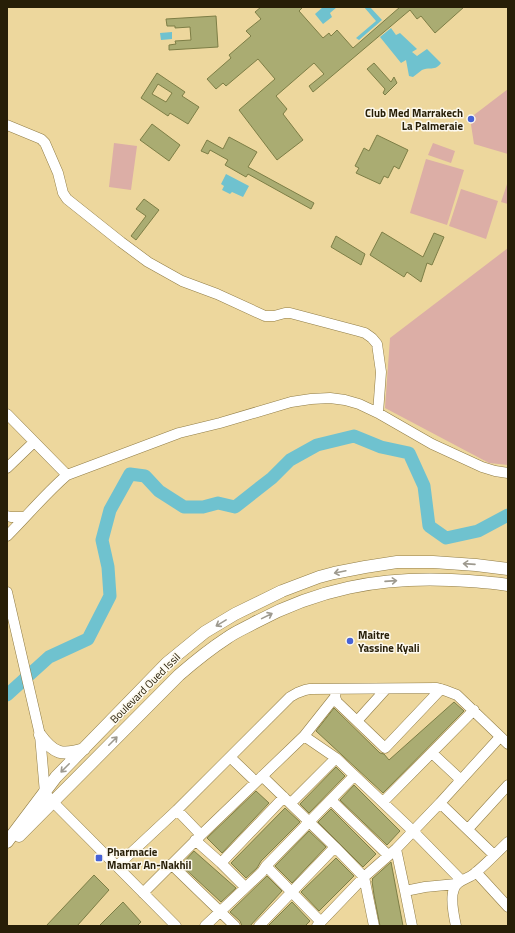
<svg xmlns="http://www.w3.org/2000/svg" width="515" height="933" font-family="'Titillium Web',sans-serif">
	<rect width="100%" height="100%" fill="#edd79d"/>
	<path fill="#dcaea6" d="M508 89V154L474 144 470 118Z
		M114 143 137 146 131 190 109 187Z
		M433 143 455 151 451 163 428 155Z
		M426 159 464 170 447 225 410 213Z
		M507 184H508V204L501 202Z
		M461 189 498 201 486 239 449 226Z
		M508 248V465L489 463 385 408 390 338Z"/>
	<path fill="#6fc2cf" d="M323 7H327L328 8 329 7H337L330 13 332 17 323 24 315 14Z
		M364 7H370L382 20 359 40 356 38 376 21Z
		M391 28 396 35 400 33 417 49 412 52 417 56 427 49 441 63C435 72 429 66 422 70 419 72 416 75 413 77L409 76 406 60 401 63 380 37Z
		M172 32V39L161 40 160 33Z
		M226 174 249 186 243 197 232 192 230 194 222 190 224 186 221 184Z"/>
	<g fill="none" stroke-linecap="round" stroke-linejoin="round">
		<path stroke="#6fc2cf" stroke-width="13" d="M7 695 49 657 88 639 110 596 108 567 102 540 110 510 130 474 145 476 159 491 184 507H203L218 503 235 507 272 478 290 460 317 445 354 436 381 447 409 453 424 486 429 526 446 538 478 531 508 515"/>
	</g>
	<path fill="#aaac72" stroke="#7d7e46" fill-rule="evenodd" d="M261 7H303L299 11 323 38 329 33 331 36 337 30 353 48 400 7H464L435 33 421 16 417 19 410 10 313 92 309 86 324 74 314 63 276 96 287 109 283 114 303 140 277 160 239 110 275 79 258 59 226 86 223 83 216 89 207 79 231 58 229 55 251 36 246 31 261 19 255 12Z
		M216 16 218 47 169 50V45L176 44 175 41 191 40 190 27 175 28V26H167L166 19Z
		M374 63 391 82 394 77 397 83 385 95 383 93 385 89 367 69Z
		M157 73 185 92 182 96 199 107 188 124 170 113 168 116 141 98ZM158 84 172 93 166 102 152 94Z
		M152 124 180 145 169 161 140 140Z
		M377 135 408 150 399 169 394 166 388 178 384 176 380 184 356 173 359 168 355 166 364 148 369 151Z
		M229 137 257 152 248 167 314 203 311 209 248 174 246 177 225 165 228 160 210 150 208 154 201 151 207 140 223 149Z
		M144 199 159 210 136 240 131 236 146 216 136 209Z
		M382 232 423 257 434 233 444 237 432 265 427 263 421 282 407 272 404 277 370 255Z
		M336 236 365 254 361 265 331 247Z
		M454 702 464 711 383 793 316 731 334 708 380 753 384 754 389 760Z
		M336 767 345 776 309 813 300 804Z
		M354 785 400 831 387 845 340 800Z
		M256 791 269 803 222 853 207 838Z
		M285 808 300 822 261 861 257 868 246 878 231 863Z
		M331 809 376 854 363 867 318 822Z
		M309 831 326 847 292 883 275 866Z
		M194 851 236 888 221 902 181 865Z
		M336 858 354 876 319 911 301 892Z
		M391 862 403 926H380L374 895 372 881 373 880 372 879Z
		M94 875 109 890 77 926H46Z
		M267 876 282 891 250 926H242L240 921 230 912Z
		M123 902 141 922 137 926H99Z
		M292 902 310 921 305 926H268Z"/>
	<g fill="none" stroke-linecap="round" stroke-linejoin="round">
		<g stroke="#917d46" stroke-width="11">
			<path id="minor" d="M7 125 41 139 45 143 58 173 63 193 67 199 121 242 148 262 182 281 217 294 265 316H274L285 313H290L358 331 365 333 372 338 377 344 381 372 378 413
				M7 414 67 475
				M7 468 34 442
				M7 516 11 517H24
				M7 536C28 515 45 494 67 475L179 433 220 423 291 402 311 399 330 398 345 400 359 404 378 413 432 444 482 467 495 471 508 473
				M7 592 40 735 45 793 53 802 176 926
				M336 689 335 697 337 702 385 748 386 747 441 689
				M357 721 386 689
				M304 736 335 697
				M432 753 461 780
				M230 757 256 782
				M262 776 335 847 364 877 374 926
				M331 800 388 855
				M383 802 474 710
				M291 803 336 758
				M440 803 494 855
				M177 810 201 835
				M468 829 508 785
				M195 840 221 863 245 887
				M396 849 405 891 412 926
				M221 863 284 797
				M171 864 235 926
				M117 866 177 810 290 697 297 693 305 690 310 689 437 688 444 690 457 695 508 744
				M266 866 321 922
				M476 872 508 907
				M405 891 425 887 456 884
				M143 893 201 835 304 736 336 758 413 831 461 880
				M205 926 262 872 266 866 354 776
				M259 926 335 847
				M317 926 364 877 396 849 440 803 500 737
				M456 926C454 917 450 898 454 889 456 881 464 880 471 876 483 868 497 852 508 842"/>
		</g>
		<g stroke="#917d46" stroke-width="13">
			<path id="major" d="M40 735C54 754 62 756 84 749
				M19 836 179 675C194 662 210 649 227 638 235 632 245 628 254 623 317 589 379 577 450 580 469 581 489 582 508 585
				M7 842 56 777 167 663 205 632 235 614 282 591 319 577 334 573 365 567 397 562H433L476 565 508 569"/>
		</g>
		<use href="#minor" stroke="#fff" stroke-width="10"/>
		<use href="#major" stroke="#fff" stroke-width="12"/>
	</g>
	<defs><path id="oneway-shaft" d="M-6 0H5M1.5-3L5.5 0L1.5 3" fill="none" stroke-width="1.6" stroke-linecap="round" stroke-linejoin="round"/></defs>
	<g stroke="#9e9a8f">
		<use href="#oneway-shaft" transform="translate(469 564) rotate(-176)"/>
		<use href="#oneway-shaft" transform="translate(340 572) rotate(168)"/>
		<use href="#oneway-shaft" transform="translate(391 581) rotate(-4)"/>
		<use href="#oneway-shaft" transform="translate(267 616) rotate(-26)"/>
		<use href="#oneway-shaft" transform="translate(221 623) rotate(149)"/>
		<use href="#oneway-shaft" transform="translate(113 741) rotate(-45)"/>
		<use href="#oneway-shaft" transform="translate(65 768) rotate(135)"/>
	</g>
	<g fill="#4762d6" stroke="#fdf9ee" stroke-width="1.5">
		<circle cx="471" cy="119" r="4"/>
		<circle cx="350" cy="641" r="4"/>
		<rect x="95" y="854" width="8" height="8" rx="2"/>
	</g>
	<g text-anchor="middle" stroke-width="3" stroke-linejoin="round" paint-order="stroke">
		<g font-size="11" font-weight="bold" fill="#271e07" stroke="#fdf9ee" text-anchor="start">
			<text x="463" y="117" text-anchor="end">Club Med Marrakech<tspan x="463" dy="13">La Palmeraie</tspan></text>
			<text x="358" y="639">Maitre<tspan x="358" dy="13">Yassine Kyali</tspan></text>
			<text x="107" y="856">Pharmacie<tspan x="107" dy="13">Mamar An-Nakhil</tspan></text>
		</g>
		<g font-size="11" fill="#271e07" stroke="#fdf9ee">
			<text transform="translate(145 688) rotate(-45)" y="4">Boulevard Oued Issil</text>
		</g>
	</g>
	<rect width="515" height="933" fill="none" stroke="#271e07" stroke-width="16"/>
</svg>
